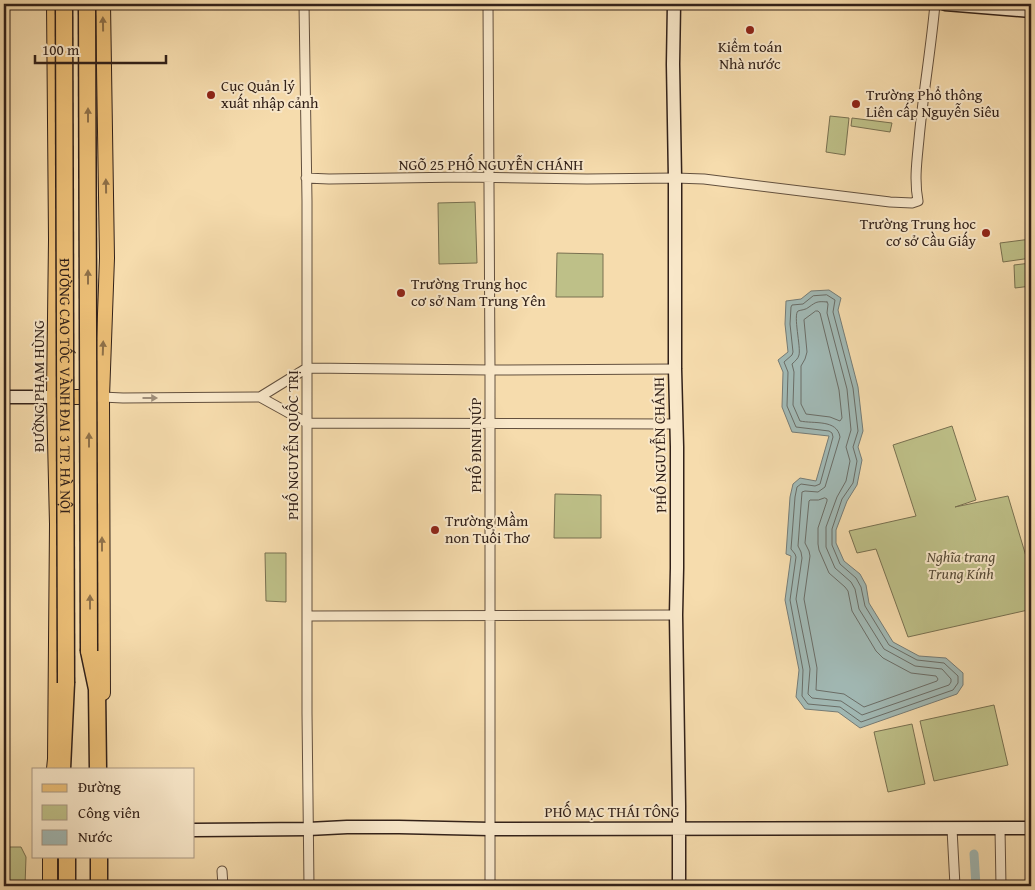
<svg xmlns="http://www.w3.org/2000/svg" width="1035" height="890" font-family="'Gentium Book Plus',serif">
	<rect width="100%" height="100%" fill="#f6dcad"/>
	<filter id="stains"><feTurbulence type="fractalNoise" baseFrequency=".004" numOctaves="4"/><feColorMatrix values="0 0 0 0 .2 0 0 0 0 .09 0 0 0 0 .02 0 0 0 .5 -.17"/></filter>
	<radialGradient id="worn" r=".72"><stop offset=".6" stop-color="#630" stop-opacity="0"/><stop offset="1" stop-color="#630" stop-opacity=".3"/></radialGradient>
	<path fill="#bec088" stroke="#787050" d="M830 116 849 118 845 155 826 152Z
		M852 118 892 123 890 132 851 126Z
		M475 202 477 263 439 264 438 203Z
		M1031 239V258L1003 262 1000 243Z
		M557 253 603 254V297H556Z
		M1031 263V286L1015 288 1014 265Z
		M952 426 976 500 955 507 1008 496 1031 573V606L1028 610 908 637 876 549 857 553 849 531 916 516 893 445Z
		M555 494 601 495V538H554Z
		M265 553H286V602L266 601Z
		M994 705 1008 765 934 781 920 721Z
		M912 724 925 784 888 792 874 732Z
		M4 847H21L26 857 25 886H4Z"/>
	<path fill="#a1b9b5" stroke="#757c77" d="M829 290 841 298 838 310 858 387 863 431 858 447 862 460 857 485 847 501 836 530V543L844 561 860 574 866 585 869 603 893 642 919 656 946 658 963 673V685L957 694 860 728 838 712 805 709 796 697 799 670 785 600 791 556 786 554 790 497 793 484 800 478 816 481 829 436 792 432 782 407 783 372 778 360 788 352 785 324 786 301 801 299 811 291Z"/>
	<g fill="none" stroke-linecap="round" stroke-linejoin="round">
		<path stroke="#6a6d67" stroke-width="1" d="M827 295 835 300 833 312 853 388 858 431 853 447 857 461 853 483 842 499 832 529V545L840 564 856 578 861 587 865 606 889 645 917 660 944 663 958 676V683L953 690 861 722 840 707 808 704 802 696 803 670 790 600 796 557 795 554 791 549 795 497 797 487 801 484 815 486 820 484 833 437 832 433 829 431 796 427 787 406 788 372 784 362 792 355 793 352 790 324 791 307 792 305 803 304 813 296Z
			M827 302 828 304 827 313 847 389 851 430 846 447 850 461 846 481 837 497 826 527V547L835 568 851 582 855 589 859 609 884 649 915 666 942 669 951 679V682L949 685 862 715 841 701 812 698 808 694 810 669 796 599 802 558 801 552 798 546 802 492 805 491 818 492 825 487 840 437C837 419 814 424 800 421L793 405 794 372 792 364C795 361 798 359 799 355 801 347 793 315 798 311 800 310 806 310 809 307 816 302 817 301 827 302Z
			M816 311H818L820 313 839 390 842 418 840 421 830 417 806 414 801 404V366L805 359 807 352 804 320Z
			M825 498 827 499V501L818 528V544L819 550 829 573 845 587 848 591 852 611 876 651 883 658 911 673 936 676 938 679 937 681 864 707 844 694 816 690 817 668 804 599 810 556 809 551 805 543 809 501 810 500H818Z"/>
		<path stroke="#a1b9b5" stroke-width="9" d="M974 854 976 886"/>
		<g stroke="#63503e" stroke-width="11">
			<path id="street" d="M304 4 307 201V713L309 886
				M488 4 490 370V886
				M306 178 329 179 464 177 587 179 675 178 704 179 890 202 912 203 918 201C914 180 917 160 919 139 923 94 931 49 935 4
				M102 397 123 398 260 397 307 423 675 424
				M260 397 307 368 490 370 675 369
				M307 616 676 615
				M952 829 955 886
				M1000 829 1001 886
				M222 871 223 886"/>
		</g>
		<g stroke="#322119" stroke-width="15">
			<path id="secondary" d="M674 4 673 64 675 178V369L677 447V568L676 615 679 806V886
				M945 4 1031 11
				M4 397H54
				M194 830 308 829 347 827H399L490 829 1031 828"/>
		</g>
		<g stroke="#322119" stroke-width="16">
			<path id="primary" d="M55 397H98
				M103 693 102 397 107 258 103 4
				M54 769 55 759 57 524 54 397 56 240 54 4
				M50 856V886"/>
		</g>
		<g stroke="#322119" stroke-width="19">
			<path id="highway" d="M89 651 97 689 98 769
				M62 769 66 683
				M67 856V886
				M99 856V886"/>
		</g>
		<use href="#street" stroke="#f9e8ca" stroke-width="9"/>
		<use href="#secondary" stroke="#f9e8ca" stroke-width="12"/>
		<use href="#primary" stroke="#ebbe76" stroke-width="14"/>
		<use href="#highway" stroke="#ebbe76" stroke-width="16"/>
		<g stroke="#322119" stroke-width="19" stroke-linecap="butt">
			<g id="highway-bridge">
				<path id="s1" d="M64 4 66 683"/>
				<path d="M87 4 89 651"/>
			</g>
		</g>
		<use href="#highway-bridge" stroke="#ebbe76" stroke-width="16"/>
	</g>
	<defs><path id="oneway-solid" d="M-6-.8H1V-3.2L6.5 0L1 3.2V.8H-6Z" transform="scale(1.25)"/></defs>
	<g fill="#8e7048">
		<use href="#oneway-solid" transform="translate(103 24) rotate(-91)"/>
		<use href="#oneway-solid" transform="translate(88 115) rotate(-90)"/>
		<use href="#oneway-solid" transform="translate(106 186) rotate(-91)"/>
		<use href="#oneway-solid" transform="translate(88 277) rotate(-90)"/>
		<use href="#oneway-solid" transform="translate(103 348) rotate(-88)"/>
		<use href="#oneway-solid" transform="translate(89 440) rotate(-90)"/>
		<use href="#oneway-solid" transform="translate(102 544) rotate(-90)"/>
		<use href="#oneway-solid" transform="translate(90 602) rotate(-90)"/>
	</g>
	<use fill="#9f8e7a" href="#oneway-solid" transform="translate(150 398)"/>
	<g fill="#8f2418" stroke="#f9e8ca" stroke-width="2">
		<circle cx="750" cy="30" r="5"/>
		<circle cx="211" cy="95" r="5"/>
		<circle cx="856" cy="104" r="5"/>
		<circle cx="986" cy="233" r="5"/>
		<circle cx="401" cy="293" r="5"/>
		<circle cx="435" cy="530" r="5"/>
	</g>
	<g text-anchor="middle" stroke-width="4" stroke-linejoin="round" paint-order="stroke">
		<g font-size="15" fill="#322119" stroke="#f9e8ca" text-anchor="start">
			<text x="750" y="52" text-anchor="middle">Kiểm toán<tspan x="750" dy="17">Nhà nước</tspan></text>
			<text x="221" y="91">Cục Quản lý<tspan x="221" dy="17">xuất nhập cảnh</tspan></text>
			<text x="866" y="100">Trường Phổ thông<tspan x="866" dy="17">Liên cấp Nguyễn Siêu</tspan></text>
			<text x="976" y="229" text-anchor="end">Trường Trung học<tspan x="976" dy="17">cơ sở Cầu Giấy</tspan></text>
			<text x="411" y="289">Trường Trung học<tspan x="411" dy="17">cơ sở Nam Trung Yên</tspan></text>
			<text x="445" y="526">Trường Mầm<tspan x="445" dy="17">non Tuổi Thơ</tspan></text>
		</g>
		<g font-size="15" fill="#322119" stroke="#f9e8ca">
			<text x="491" y="170">NGÕ 25 PHỐ NGUYỄN CHÁNH</text>
			<text transform="translate(39 386) rotate(-90)" y="5">ĐƯỜNG PHẠM HÙNG</text>
			<text dy="5" stroke="none"><textPath href="#s1" startOffset="382">ĐƯỜNG CAO TỐC VÀNH ĐAI 3 TP. HÀ NỘI</textPath></text>
			<text transform="translate(293 445) rotate(-90)" y="5">PHỐ NGUYỄN QUỐC TRỊ</text>
			<text transform="translate(476 445) rotate(-90)" y="5">PHỐ ĐINH NÚP</text>
			<text transform="translate(660 445) rotate(-91)" y="5">PHỐ NGUYỄN CHÁNH</text>
			<text x="612" y="817">PHỐ MẠC THÁI TÔNG</text>
		</g>
		<g font-size="15" font-style="italic" fill="#554935" stroke="#f9e8ca">
			<text x="961" y="562">Nghĩa trang<tspan x="961" dy="17">Trung Kính</tspan></text>
		</g>
	</g>
	<rect width="1035" height="890" fill="none" stroke="#f6dcad" stroke-width="20"/>
	<rect x="5" y="5" width="1025" height="880" fill="none" stroke="#322119" stroke-width="2.5"/>
	<rect x="10" y="10" width="1015" height="870" fill="none" stroke="#322119"/>
	<rect x="32" y="768" width="162" height="90" fill="#f9e8ca" stroke="#a99883"/>
	<rect x="42" y="784" width="25" height="8" fill="#ebbe76" stroke="#a99883"/>
	<text x="78" y="792" font-size="15" fill="#322119">Đường</text>
	<rect x="42" y="805" width="25" height="15" fill="#bec088" stroke="#a99883"/>
	<text x="78" y="818" font-size="15" fill="#322119">Công viên</text>
	<rect x="42" y="830" width="25" height="15" fill="#a1b9b5" stroke="#a99883"/>
	<text x="78" y="842" font-size="15" fill="#322119">Nước</text>
	<path d="M35 55v8h131v-8" fill="none" stroke="#322119" stroke-width="2.5"/>
	<text x="42" y="55" font-size="15" fill="#322119" stroke="#f9e8ca" stroke-width="4" paint-order="stroke">100 m</text>
	<rect width="100%" height="100%" filter="url(#stains)"/>
	<rect width="100%" height="100%" fill="url(#worn)"/>
</svg>
